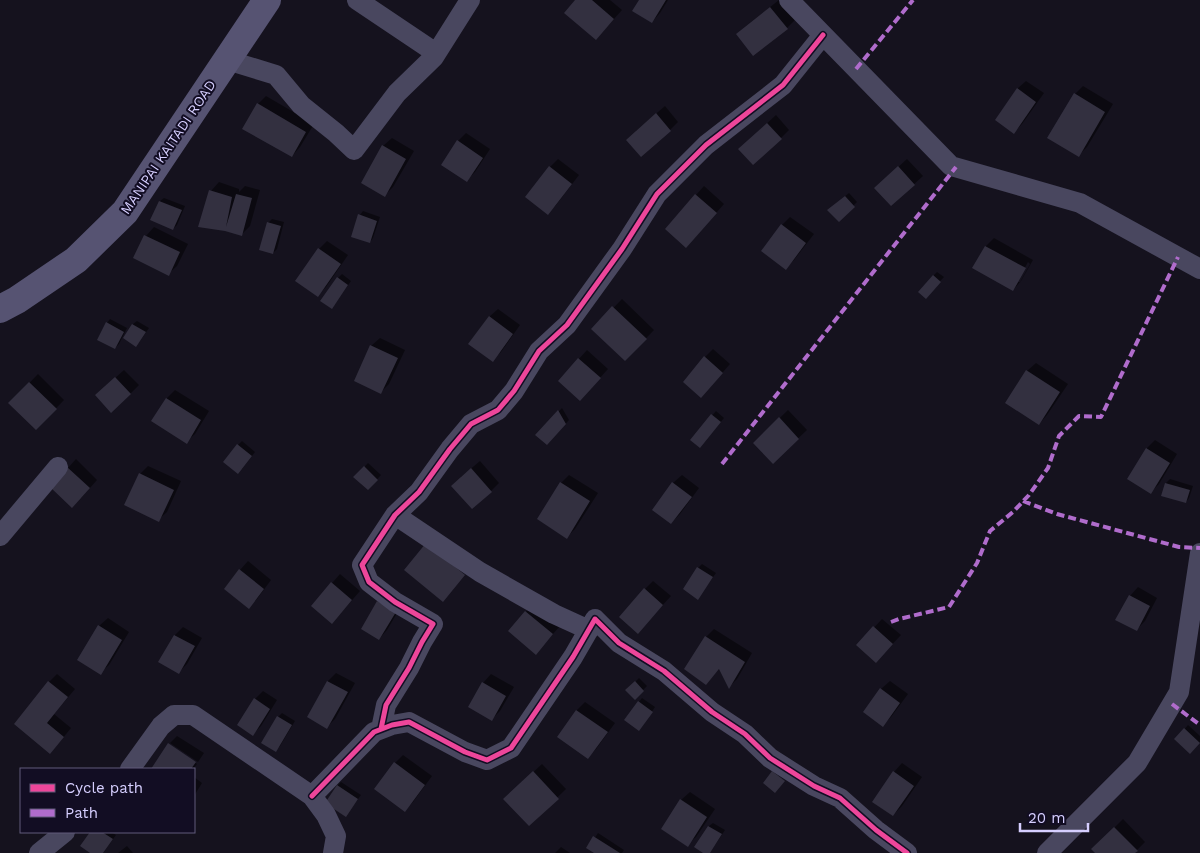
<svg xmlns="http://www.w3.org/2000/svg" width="1200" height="853" font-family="'Work Sans',sans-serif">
	<rect width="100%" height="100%" fill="#15121e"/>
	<path fill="#0007" fill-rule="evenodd" d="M576 0H610L622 10 596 39Z
		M641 0H668L660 13 652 22Z
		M779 0 795 20 787 28 737 34 746 26Z
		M1026 81 1044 93 1022 124 1014 132 1017 89Z
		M1083 86 1113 104 1087 147 1079 155 1075 94Z
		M266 96 314 124 300 147 292 156 258 104Z
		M665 106 678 122 670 130 636 131Z
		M776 115 789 130 781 138 748 141Z
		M466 133 490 149 475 172 467 180 458 141Z
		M392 138 414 151 393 187 385 195 383 146Z
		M558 159 579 175 556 205 548 213 550 167Z
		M907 159 923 176 891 205 884 180Z
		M219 182 239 189V192L245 186 260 190 250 226 241 235 225 230 211 191Z
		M704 186 724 204 694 238 666 229Z
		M849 193 857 202 839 220 833 206Z
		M164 198 185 206 177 225 173 229 160 201Z
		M363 211 380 217 373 238 370 242 360 215Z
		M790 217 814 234 794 260 786 268 763 251 782 225Z
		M272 219 284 222 277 249 273 253 268 223Z
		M154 227 188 244 177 266 168 274 135 258 146 236Z
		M994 238 1033 260 1021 281 1013 290 974 267 986 246ZM1028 262 1030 264 1020 282H1017Z
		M327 241 348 255 326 287 318 295 319 249Z
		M937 272 944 277 925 297 933 276Z
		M342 274 351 281 335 304 338 278Z
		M622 299 654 330 625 360 593 329Z
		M498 309 520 325 501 352 492 360 489 317Z
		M110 319 127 328 119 344 115 348 107 323Z
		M137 321 149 328 140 341 136 345 125 338 133 324Z
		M380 338 405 350 389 384 381 392 371 346Z
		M713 349 730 364 709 388 705 357Z
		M587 350 608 369 588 391 559 381Z
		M1036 363 1068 384 1047 415 1039 424 1027 371Z
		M124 370 139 385 130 394 105 387Z
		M38 374 64 400 36 429 10 403Z
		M175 390 209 411 195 434 186 442 153 421 167 398Z
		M562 408 569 420 547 444 537 435Z
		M788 410 807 430 773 462 754 443Z
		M716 411 724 418 704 442 692 439Z
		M1155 440 1177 454 1159 484 1151 492 1147 448Z
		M242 441 255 452 242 469 238 445Z
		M76 459 97 480 81 498 68 468Z
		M480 461 499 483 491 491 461 477Z
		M368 463 381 475 368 489 355 477Z
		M148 466 181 481 167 512 158 520 140 474Z
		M569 475 598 493 575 529 567 537 561 483Z
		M682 475 699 488 680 514 671 523 673 483Z
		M1170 479 1193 486 1189 498 1186 502 1166 483Z
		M248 561 271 580 257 599 248 607 225 589 240 570Z
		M702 564 716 573 698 598 684 589 698 568Z
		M340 574 360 591 340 614 312 606Z
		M653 581 671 596 638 632 645 589Z
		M1138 587 1157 598 1145 621 1136 630 1130 596Z
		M378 601 403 603 387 630 379 639 362 629Z
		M534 604 560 626 536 653 526 612Z
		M108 618 129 632 109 665 100 673 99 626Z
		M882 619 901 635 884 653 858 645Z
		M183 627 202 638 187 664 179 672 175 635Z
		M714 629 752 653 737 679 729 687 720 668 706 683V637Z
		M336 673 355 683 335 719 327 727 308 717 328 681Z
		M57 674 75 689 54 714 71 728 58 744 15 724 49 682Z
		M491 674 514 687 500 711 492 719 483 683Z
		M639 678 647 686 635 698 627 690Z
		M890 681 908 694 891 717 883 725 865 712 881 689Z
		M263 691 277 700 261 726 253 734 255 699Z
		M642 698 655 707 643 725 639 702Z
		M585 702 615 723 596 749 588 757 559 737 577 710Z
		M282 713 295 721 280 746 276 750 278 717Z
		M1188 725 1200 736V742L1190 753 1176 739Z
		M177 736 204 753 198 762 170 743Z
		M169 744V746L197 764 193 769H153Z
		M403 755 432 776 413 802 405 810 376 789 395 763Z
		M902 763 922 777 902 806 893 815 874 801 894 772Z
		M542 764 566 789 529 825 513 791Z
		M194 777 202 783 194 796Z
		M341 782 361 795 346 815 326 803 338 785Z
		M690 792 715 809 696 837 687 845 681 800Z
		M1123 819 1145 842 1134 853H1097L1093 849Z
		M713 823 725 830 711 851 709 853H705L709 826Z
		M92 832H111L116 835 103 853H92L82 846Z
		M598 833 624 850 622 853H596L588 848Z
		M127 846 133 853H118Z
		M561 847 570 853H555Z"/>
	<path fill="#333040" d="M575 0H592L614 19 596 40 564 13Z
		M639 0H666L652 23 632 11Z
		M770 7 788 29 753 56 736 34Z
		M1017 88 1036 102 1014 134 995 120Z
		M1074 93 1105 112 1079 157 1047 138Z
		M257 103 306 132 292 157 242 129Z
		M656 113 671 131 641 157 626 140Z
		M767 123 782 139 753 165 738 149Z
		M457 140 483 158 467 182 441 165Z
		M382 145 406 159 385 197 361 183Z
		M549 166 572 184 548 215 525 197Z
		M898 166 915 185 891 206 874 188Z
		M209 190 232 197 226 227 236 194 252 198 242 236 225 231 198 227Z
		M695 194 717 213 686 248 665 229Z
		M845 196 855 207 839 222 827 210Z
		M159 201 182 210 173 230 150 220Z
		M358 214 377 221 370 243 351 237Z
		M267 222 281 226 273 254 259 250Z
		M781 224 806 243 786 270 761 251Z
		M144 235 180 252 169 276 133 258Z
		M985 246 1026 268 1013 291 972 268Z
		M318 248 341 264 318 297 295 281Z
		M933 275 941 282 926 299 918 292Z
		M337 277 348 285 332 309 320 301Z
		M612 306 647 339 625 361 591 329Z
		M489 316 513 334 493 362 468 344Z
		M106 322 124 332 115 349 97 340Z
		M132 324 146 332 136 347 123 338Z
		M370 345 398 358 381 394 354 381Z
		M704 356 723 373 701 398 683 382Z
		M578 358 601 378 580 401 558 381Z
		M1026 370 1060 392 1039 425 1005 403Z
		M115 377 131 394 111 413 95 395Z
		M29 382 57 409 36 430 8 403Z
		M166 398 201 420 187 444 151 421Z
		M558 410 566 424 547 445 535 435Z
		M711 414 721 422 700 448 690 440Z
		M779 417 799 439 773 464 753 443Z
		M237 444 252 456 238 474 223 462Z
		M1146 448 1170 463 1151 494 1127 479Z
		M364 466 378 480 368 490 353 477Z
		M67 467 90 488 72 508 49 486Z
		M471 468 492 492 472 509 451 486Z
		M139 473 174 490 159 522 124 505Z
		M560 482 590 501 567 539 537 519Z
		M672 482 692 497 671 524 652 510Z
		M1165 483 1190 490 1186 503 1161 496Z
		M426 543 465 575 443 602 404 570Z
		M697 567 713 577 698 600 683 589Z
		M239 569 264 589 249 609 224 589Z
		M331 582 352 600 332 624 311 606Z
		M644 588 663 605 638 634 619 617Z
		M1129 595 1150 606 1137 631 1115 620Z
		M377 601 396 612 379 640 361 629Z
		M525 611 553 634 536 655 508 631Z
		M98 625 122 640 101 675 77 660Z
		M873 626 893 644 876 663 856 645Z
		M174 635 195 646 179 674 158 662Z
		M705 636 745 662 729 689 719 669 706 685 684 669Z
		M48 681 68 697 47 723 64 737 50 754 14 724Z
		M327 681 348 692 327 729 307 717Z
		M635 681 644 691 635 700 625 690Z
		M482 682 506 696 492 721 468 707Z
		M880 688 900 703 883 727 863 712Z
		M254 698 270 709 253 736 237 725Z
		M638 701 653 712 639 731 624 720Z
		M576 710 608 732 588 759 557 737Z
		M277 716 292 725 276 752 261 743Z
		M1184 728 1200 743 1190 754 1174 739Z
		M168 743 196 762 191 769H151Z
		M394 762 425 785 405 812 374 789Z
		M533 771 559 799 529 826 503 799Z
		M772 771 785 781 775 793 763 783Z
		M893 771 914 786 893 816 872 802Z
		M337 785 358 799 346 817 325 803Z
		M680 799 707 817 688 847 661 829Z
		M708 826 722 834 710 853H703L694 847Z
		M1114 827 1138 851 1135 853H1095L1091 849Z
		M90 832H102L113 839 103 853H90L80 846Z
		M593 836 620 853H594L586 848Z"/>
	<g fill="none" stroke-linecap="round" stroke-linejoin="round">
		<path stroke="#49475f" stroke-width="20" d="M357 0 436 53
			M789 0 951 166 1080 203 1200 269
			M227 60 276 75 301 105 336 133 354 150 397 93 434 57 470 0
			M395 515 480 572 554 614 589 630
			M0 536 58 467
			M381 729 386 705 409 668 422 642 433 624 395 602 369 582 362 565 395 515 419 492 450 449 471 424 498 410 514 391 539 351 567 325 622 249 657 194 706 145 783 85 823 35
			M130 769 161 726 174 715H193L312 796 326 815 336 836 333 853
			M312 796 374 732 392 725 409 722 465 752 487 760 511 748 573 657 595 619 619 643 664 671 712 712 745 734 770 758 814 786 840 798 876 830 907 853
			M39 853 65 832
			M1047 853 1137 763 1179 692 1200 553"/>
		<path stroke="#565372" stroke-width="28" d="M0 309 17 300 76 260 125 212 267 0"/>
		<path stroke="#b06ccc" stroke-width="4" stroke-dasharray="8 4" stroke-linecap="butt" d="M856 69 913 0
			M722 464 956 167
			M1023 501 1057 514 1179 547 1200 548
			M891 622 899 619 949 607 977 563 990 531 1013 512 1029 495 1048 468 1059 436 1079 416 1101 417 1178 257
			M1172 704 1200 725"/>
		<g stroke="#120d23" stroke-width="8">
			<path id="cycleway" d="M381 729 386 705 409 668 422 642 433 624 395 602 369 582 362 565 395 515 419 492 450 449 471 424 498 410 514 391 539 351 567 325 622 249 657 194 706 145 783 85 823 35
				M312 796 374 732 392 725 409 722 465 752 487 760 511 748 573 657 595 619 619 643 664 671 712 712 745 734 770 758 814 786 840 798 876 830 907 853"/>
		</g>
		<use href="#cycleway" stroke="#ed469a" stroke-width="5"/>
	</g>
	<g text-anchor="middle" stroke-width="4" stroke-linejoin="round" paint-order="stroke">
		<g font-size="14" fill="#d6cfff" stroke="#120d23">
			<text transform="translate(168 147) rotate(-56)" y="5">MANIPAI KAITADI ROAD</text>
		</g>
	</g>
	<rect x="20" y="768" width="175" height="65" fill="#120d23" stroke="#605b7b"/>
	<rect x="30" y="784" width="25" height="8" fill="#ed469a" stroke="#605b7b"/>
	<text x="65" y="793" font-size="15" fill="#d6cfff">Cycle path</text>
	<rect x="30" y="809" width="25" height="8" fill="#b06ccc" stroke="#605b7b"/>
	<text x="65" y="818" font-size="15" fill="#d6cfff">Path</text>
	<path d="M1020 823v8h68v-8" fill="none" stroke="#d6cfff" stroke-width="2.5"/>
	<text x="1028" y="823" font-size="15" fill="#d6cfff" stroke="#120d23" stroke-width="4" paint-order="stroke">20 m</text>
</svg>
